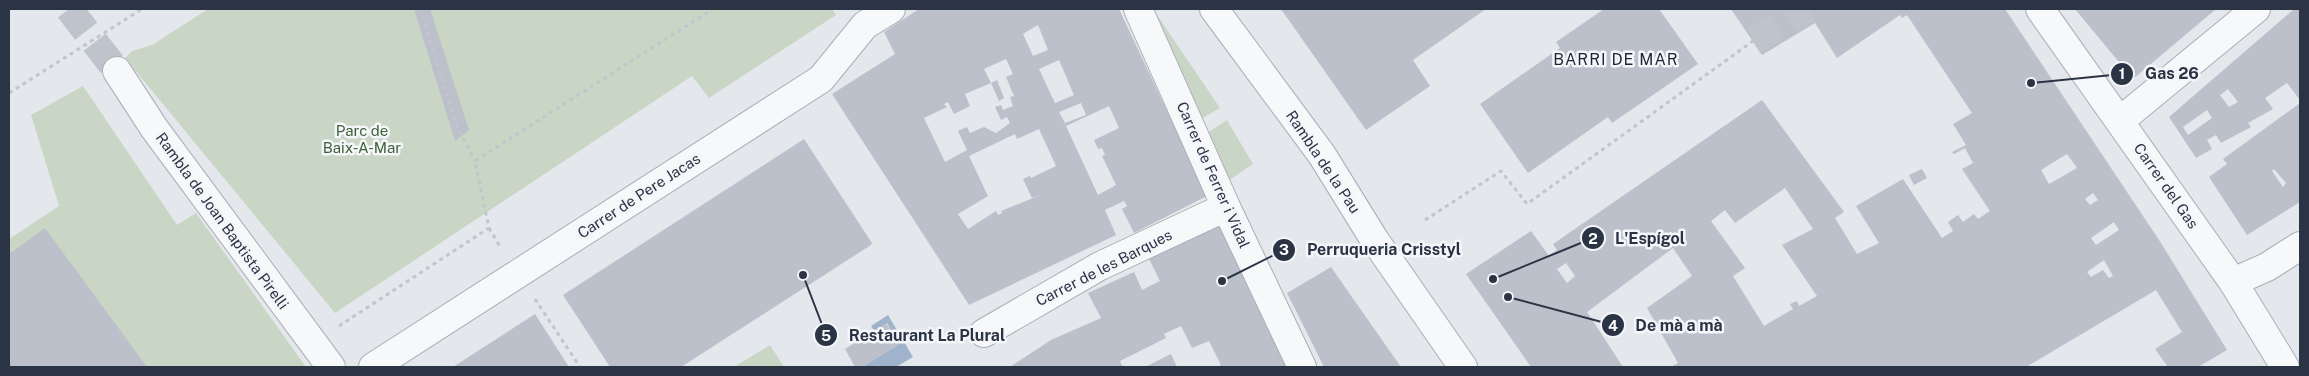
<svg xmlns="http://www.w3.org/2000/svg" width="2309" height="376" font-family="'Public Sans',sans-serif">
	<rect width="100%" height="100%" fill="#e4e7ec"/>
	<path fill="#c9d6c5" d="M208 9H832L836 15 709 98 692 76 335 313 125 58 132 51 152 45Z
		M1149 9H1153L1220 108 1199 120Z
		M83 86 177 225 196 213 306 367H9V239L59 206 31 115Z
		M1227 120 1253 164 1228 181 1206 134Z
		M770 345 784 367H734Z"/>
	<path fill="#9fb4cc" d="M888 315 913 357 896 367H862L899 344 887 323 874 331 871 326Z"/>
	<path fill="#bbc0ca" fill-rule="evenodd" d="M414 9H430L469 130 455 141Z
		M919 9H1119L1207 196 1134 233 1122 209 1127 206 1124 201 1105 210 1116 235 969 305 832 94 895 54 884 32ZM1038 25 1048 50 1033 56 1023 34ZM1006 59 1013 74 1006 77 1014 96 1010 97 1013 106 1003 110 1001 105 995 107 1001 120 1007 117 1010 123 996 133 984 127 970 133 967 127 958 131 967 150 945 162 924 118 947 107 944 104 948 102 954 114 970 106 965 94 991 83 984 69ZM1059 60 1074 95 1055 103 1039 69ZM1081 103 1086 115 1065 123 1059 112ZM1109 106 1119 128 1094 140 1098 149 1102 148 1105 155 1102 156 1116 185 1098 195 1066 126ZM1039 129 1056 166 1031 178 1030 176 1023 179 1032 198 1043 194 1001 211 1002 213 998 215 996 211 968 229 958 214 988 196 969 156 1015 134 1017 139Z
		M1281 9H1486L1413 60 1430 86 1366 130Z
		M1604 9H1659L1698 64 1612 123 1608 117 1528 173 1480 104 1560 48 1556 42Z
		M1731 9H2005L2161 243 2227 350 2198 367H2168L2155 349 2182 332 2156 290 2026 367H1671L1678 363 1647 308 1692 276 1673 248 1587 312 1623 367H1531L1466 274 1531 231 1549 256 1557 250 1553 244 1762 100 1844 212 1835 218 1857 254 1879 243 1856 206 1903 179 1942 238 1953 231 1948 222 1958 215 1963 222 1974 214 1978 219 1990 211 1962 169 1973 163 1965 148 1954 154 1952 152 1966 145 1953 124 1972 113 1907 15 1902 18 1900 15 1837 58 1815 23 1762 55ZM2067 154 2077 168 2049 184 2041 170ZM1785 188 1813 229 1782 245 1817 296 1799 306 1797 301 1790 304 1793 309 1764 326 1733 276 1745 268 1711 221 1725 210 1735 223ZM2093 193 2098 200 2090 205 2085 199ZM2114 222 2119 230 2096 245 2091 238ZM2104 260 2113 276 2109 278 2103 270 2091 277 2087 272ZM1566 263 1575 276 1567 283 1557 269Z
		M2075 9H2216L2133 79Z
		M2294 9H2300V100L2287 83 2265 98 2273 109 2248 123 2251 127 2221 143 2216 135 2207 140 2212 149 2196 158 2169 117ZM2228 89 2238 102 2229 107 2220 95ZM2207 110 2212 118 2188 135 2183 127Z
		M997 80 1004 98 999 101 991 83Z
		M2300 103V202L2247 235 2209 177 2227 164 2223 159ZM2274 169 2286 183 2283 187 2272 171Z
		M804 139 872 243 871 245 681 367H610L563 295Z
		M1922 169 1927 178 1914 185 1909 175Z
		M1221 224 1289 367H1217L1221 365 1209 341 1192 348 1181 326 1164 334 1166 338 1120 361 1123 367H1010L1051 340 1101 318 1088 293 1134 272 1142 290 1160 281 1149 259Z
		M45 228 147 367H9V254Z
		M1331 267 1382 340 1401 367H1324L1287 293Z
		M535 314 569 367H453L470 356Z
		M886 323 900 344 862 367H855L845 349Z
		M1171 354 1177 367H1145Z"/>
	<g fill="none" stroke-linecap="round" stroke-linejoin="round">
		<path stroke="#bfc3cb" stroke-width="28" stroke-dasharray="28 14" stroke-linecap="butt" d="M69 9 117 71
			M1753 41 1808 9"/>
		<g stroke="#a9aeb7" stroke-width="30">
			<path id="street" d="M1138 9 1226 207 1302 367
				M1214 9 1322 155 1374 239 1463 367
				M2040 9 2233 282 2285 367
				M117 71 154 128 331 367
				M2121 120 2256 9
				M2233 282 2267 267 2300 246
				M984 333 1100 266 1226 207
				M373 367 821 79 865 25 891 9"/>
		</g>
		<path stroke="#c2c5cb" stroke-width="3" stroke-dasharray="4 4" stroke-linecap="butt" d="M421 9 456 124 475 161
			M9 93 142 9
			M1425 220 1501 171 1527 204 1753 41
			M489 228 501 248
			M535 299 580 367
			M339 326 489 228 475 161 713 9"/>
		<use href="#street" stroke="#f7f8fa" stroke-width="28"/>
	</g>
	<g text-anchor="middle" stroke-width="5" stroke-linejoin="round" paint-order="stroke">
		<g font-size="15" fill="#3f6138" stroke="#f4f6f9">
			<text x="362" y="136">Parc de<tspan x="362" dy="17">Baix-A-Mar</tspan></text>
		</g>
		<g font-size="15" fill="#2b3445" stroke="#f4f6f9">
			<text transform="translate(1323 162) rotate(56)" y="5">Rambla de la Pau</text>
			<text transform="translate(1213 175) rotate(66)" y="5">Carrer de Ferrer i Vidal</text>
			<text transform="translate(2166 186) rotate(55)" y="5">Carrer del Gas</text>
			<text transform="translate(639 196) rotate(-33)" y="5">Carrer de Pere Jacas</text>
			<text transform="translate(222 221) rotate(54)" y="5">Rambla de Joan Baptista Pirelli</text>
			<text transform="translate(1104 268) rotate(-27)" y="5">Carrer de les Barques</text>
		</g>
		<g font-size="16" letter-spacing="1" fill="#1d2536" stroke="#f4f6f9">
			<text x="1616" y="65">BARRI DE MAR</text>
		</g>
	</g>
	<path fill="none" stroke="#2b3445" stroke-width="2" d="M2031 83L2122 74M1493 279L1593 238M1222 281L1284 250M1508 297L1613 325M803 275L826 335"/>
	<g fill="#2b3445" stroke="#f4f6f9" stroke-width="2">
		<circle cx="2031" cy="83" r="5"/>
		<circle cx="1493" cy="279" r="5"/>
		<circle cx="1222" cy="281" r="5"/>
		<circle cx="1508" cy="297" r="5"/>
		<circle cx="803" cy="275" r="5"/>
		<circle cx="2122" cy="74" r="12"/>
		<circle cx="1593" cy="238" r="12"/>
		<circle cx="1284" cy="250" r="12"/>
		<circle cx="1613" cy="325" r="12"/>
		<circle cx="826" cy="335" r="12"/>
	</g>
	<g font-size="15" text-anchor="middle" font-weight="bold" fill="#fff">
		<text x="2122" y="79">1</text>
		<text x="1593" y="244">2</text>
		<text x="1284" y="255">3</text>
		<text x="1613" y="331">4</text>
		<text x="826" y="341">5</text>
	</g>
	<g font-size="16" text-anchor="middle" font-weight="bold" fill="#2b3445" stroke="#f4f6f9" stroke-width="5" stroke-linejoin="round" paint-order="stroke">
		<text x="2172" y="79">Gas 26</text>
		<text x="1650" y="244">L'Espígol</text>
		<text x="1384" y="255">Perruqueria Crisstyl</text>
		<text x="1679" y="331">De mà a mà</text>
		<text x="927" y="341">Restaurant La Plural</text>
	</g>
	<rect width="2309" height="376" fill="none" stroke="#2b3445" stroke-width="20"/>
</svg>
